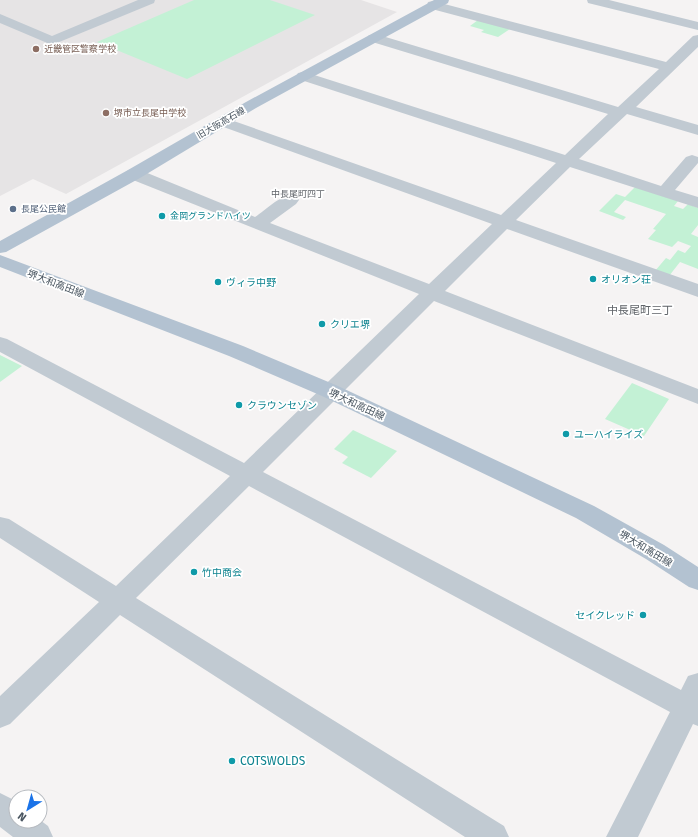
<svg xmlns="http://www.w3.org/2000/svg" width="698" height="837" font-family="'Fira Sans','Noto Sans JP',sans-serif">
	<rect width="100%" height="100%" fill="#f5f3f3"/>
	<path fill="#e6e4e5" d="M0 0H361L397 12 66 194 33 179 0 196Z"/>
	<path fill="#c3f1d5" d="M194 0H270L315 15 187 79 97 42Z
		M478 20 510 29 498 37 481 32 484 30 470 26Z
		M635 187 678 201 674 206 683 209 688 204 698 208V225L691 234 698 237V269L680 262 669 276 655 271 666 258 670 260 678 250 685 253 691 246 678 241 672 247 648 239 656 230 653 229 666 214 625 200 614 212 626 217 623 220 599 211 616 194 625 197Z
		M0 355 22 366 0 382Z
		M632 383 669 399 644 436 605 419Z
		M353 430 397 451 371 478 342 463 348 457 334 449Z"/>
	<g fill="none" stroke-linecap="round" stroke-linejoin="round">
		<path fill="#c1cad2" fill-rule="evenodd" d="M138 0H155L154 3 52 45 0 23V14L52 36Z
			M587 0H609L698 22V30L588 3Z
			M433 1 666 62 693 36 698 35V47L636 107 698 125V135L627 114 579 159 661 186 686 157 692 155 698 157V163L675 190 698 197V208L570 167 516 220 698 284V297L507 229 445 291 698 389V404L434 301 263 472 681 690 688 676 698 673V726L693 724 638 837H606L670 712 249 486 136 598 504 826 509 837H465L120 615 10 724 0 728V696L99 602 0 538V517L9 519 116 586 230 476 0 352V337L7 339 244 463 419 294 128 178 126 174 128 170 134 169 140 170 255 217C267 209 281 193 296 196L299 200 296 204 270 223 429 284 492 224 218 125 215 122 218 119 223 117 228 119 501 215 556 163 298 79 296 76 298 73 303 72 308 73 565 155 608 114 369 41 367 38 369 35H379L618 107 659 69 428 8 427 5 428 2Z
			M0 793 16 801V821H40V820L48 826 53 837H13L0 827Z"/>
		<path fill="#b3c2d1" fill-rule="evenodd" d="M434 0H449L448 3 256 108 140 178 6 252 0 253V241L128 170 246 102Z
			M0 255 243 346 338 386 594 506 664 545 698 567V590L689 587 646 559 576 518 322 396 229 356 0 267Z"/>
	</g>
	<g fill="#8d6e63" stroke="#fff" stroke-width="1.5">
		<circle cx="36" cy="49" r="4"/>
		<circle cx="106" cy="113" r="4"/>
	</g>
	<circle fill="#5c6f8a" stroke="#fff" stroke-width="1.5" cx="13" cy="209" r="4"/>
	<g fill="#0f9aa8" stroke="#fff" stroke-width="1.5">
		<circle cx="162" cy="216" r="4"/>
		<circle cx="593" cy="279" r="4"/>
		<circle cx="218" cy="282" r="4"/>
		<circle cx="322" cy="324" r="4"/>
		<circle cx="239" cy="405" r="4"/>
		<circle cx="566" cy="434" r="4"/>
		<circle cx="194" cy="572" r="4"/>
		<circle cx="643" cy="615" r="4"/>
		<circle cx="232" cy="761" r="4"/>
	</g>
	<g text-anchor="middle" stroke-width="3.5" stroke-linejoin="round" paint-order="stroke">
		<g font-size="9" fill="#785e54" stroke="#fff" text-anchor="start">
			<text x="44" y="52">近畿管区警察学校</text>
			<text x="114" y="116">堺市立長尾中学校</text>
		</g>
		<g font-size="9" fill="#4a5661" stroke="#fff">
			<text transform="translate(221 123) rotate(-30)" y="3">旧大阪高石線</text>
		</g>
		<g font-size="9" fill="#5f6368" stroke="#fff">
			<text x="298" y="197">中長尾町四丁</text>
		</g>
		<g font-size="9" fill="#4e5e75" stroke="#fff" text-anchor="start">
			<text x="21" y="212">長尾公民館</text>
		</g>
		<g font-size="9" fill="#0d838f" stroke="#fff" text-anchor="start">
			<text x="170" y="219">金岡グランドハイツ</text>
		</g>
		<g font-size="10" fill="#0d838f" stroke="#fff" text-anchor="start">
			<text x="601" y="283">オリオン荘</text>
			<text x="226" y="286">ヴィラ中野</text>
			<text x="330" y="328">クリエ堺</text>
			<text x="247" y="409">クラウンセゾン</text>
			<text x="574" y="438">ユーハイライズ</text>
			<text x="202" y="576">竹中商会</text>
			<text x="635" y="619" text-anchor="end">セイクレッド</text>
		</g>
		<g font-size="10" fill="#4a5661" stroke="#fff">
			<text transform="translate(56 283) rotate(21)" y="4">堺大和高田線</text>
			<text transform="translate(357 404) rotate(25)" y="4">堺大和高田線</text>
			<text transform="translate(646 548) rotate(31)" y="4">堺大和高田線</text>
		</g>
		<g font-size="11" fill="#5f6368" stroke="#fff">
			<text x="640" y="314">中長尾町三丁</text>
		</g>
		<g font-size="12" fill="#0d838f" stroke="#fff" text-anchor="start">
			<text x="240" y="765">COTSWOLDS</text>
		</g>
	</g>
	<g transform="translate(28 809) rotate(217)"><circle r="19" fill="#ffffff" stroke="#b7bbc0"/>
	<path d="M0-3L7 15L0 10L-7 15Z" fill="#1a73e8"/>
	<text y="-6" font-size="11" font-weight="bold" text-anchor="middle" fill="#4a5661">N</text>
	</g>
</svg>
